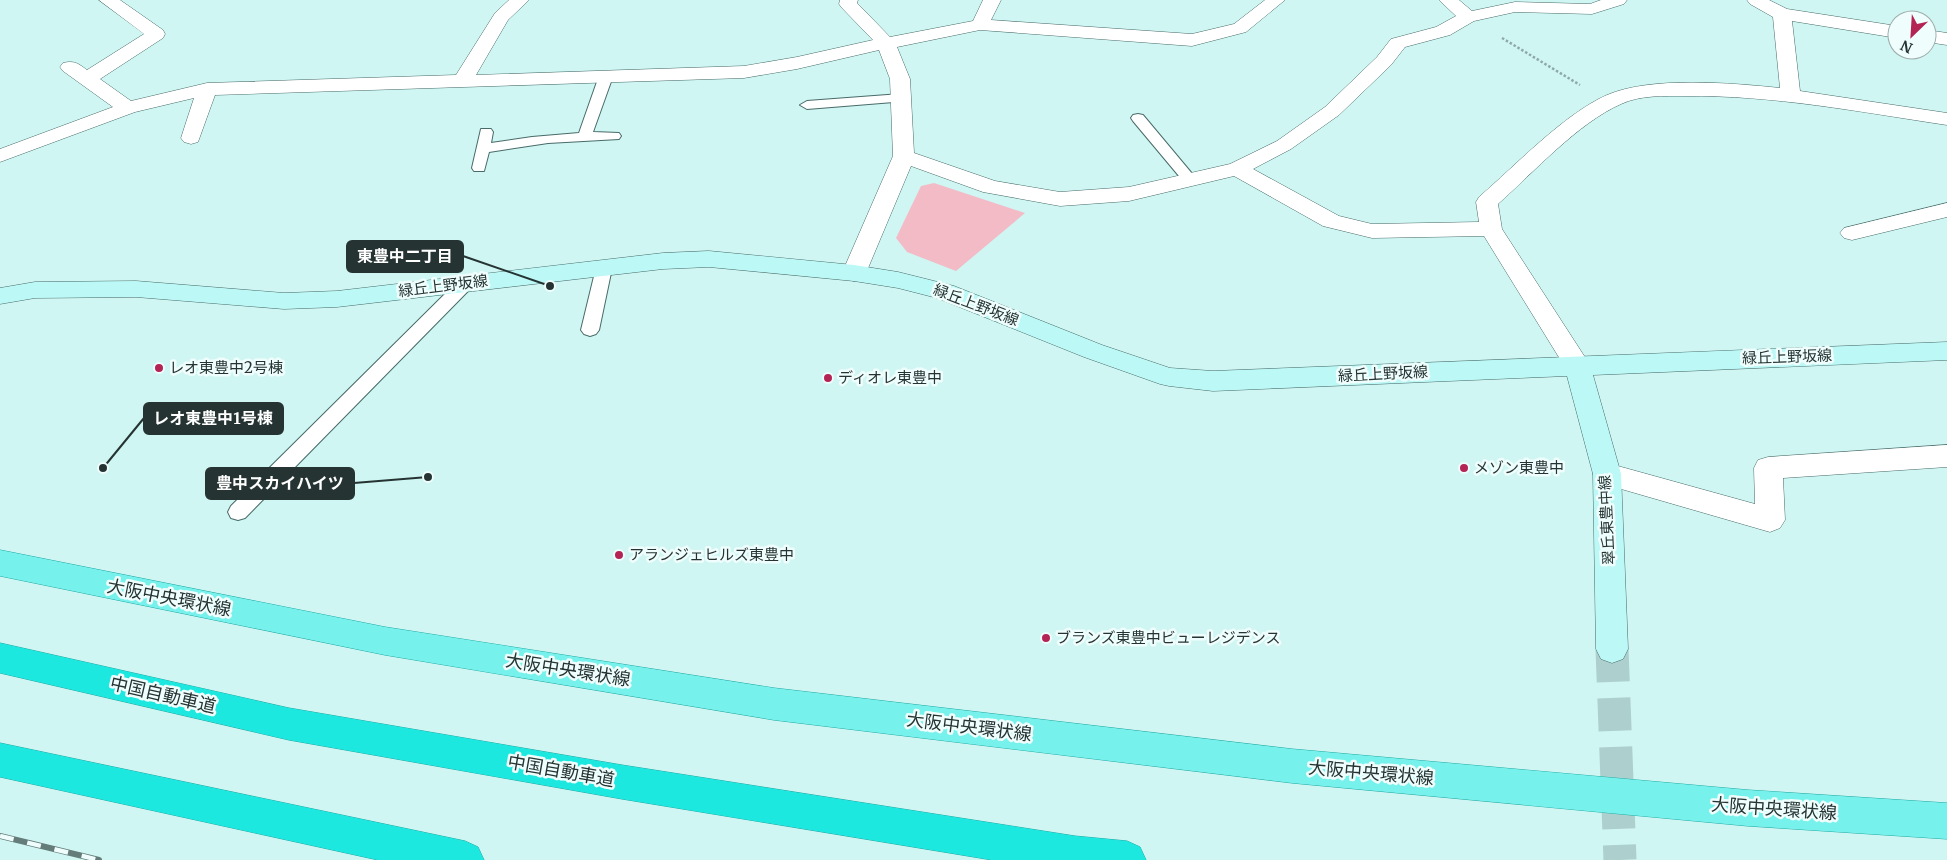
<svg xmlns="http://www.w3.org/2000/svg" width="1947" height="860" font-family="Merriweather,'Noto Sans JP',serif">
	<rect width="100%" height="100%" fill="#cff6f3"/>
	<path fill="#f3bbc6" d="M934 183 1025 213 956 271 907 252 896 238 921 186Z"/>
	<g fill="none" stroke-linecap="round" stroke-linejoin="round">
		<path stroke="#adcfcd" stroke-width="33" stroke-dasharray="33 16" stroke-linecap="butt" d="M1612 649 1620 860"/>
		<g stroke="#486b69" stroke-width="2">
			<path id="lane" d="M606 72 613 76 593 132 619 133 621 136 619 139 548 143 489 152 484 171H474L472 168 481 129H491L493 132 491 143 532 137 579 133 599 76Z
				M901 94 906 95 908 98 906 101 807 109 800 105 807 101Z
				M1138 114 1143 115 1194 176 1196 179 1194 182H1184L1133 121 1131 118 1133 115Z
				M604 263 610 264 612 268 599 330 596 334 590 336 584 334 581 330 596 268 598 264Z
				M465 279 471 280 473 284 471 288 245 518 238 520 231 518 228 512 231 506 459 280Z"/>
		</g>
		<g stroke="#486b69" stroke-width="1">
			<path id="street" d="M99 0H120L163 30 165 34 163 38 100 79 131 101 207 83 456 75 495 13 509 0H529L508 20 476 75 744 66 797 57 873 40 842 8 839 4 840 0H858L857 3 890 37 973 21 983 0H1001L991 20 1192 34 1234 24 1265 0H1285L1246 32 1192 46 980 30 897 47 910 79 914 153 995 181 1060 192 1129 187 1230 164 1277 141 1325 107 1377 57 1391 39 1436 27 1456 16 1439 0H1459L1472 11 1515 2 1590 4 1601 0H1627L1624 4 1592 14 1515 12 1474 21 1450 35 1405 47 1391 65 1339 115 1291 149 1253 169 1339 216 1372 224 1479 222 1476 202 1479 197C1515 166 1564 114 1607 95 1651 76 1732 83 1780 88L1773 17 1750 4 1747 0H1769L1787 9 1897 26V38L1792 21 1800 91 1947 113V125C1860 112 1773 95 1685 96 1664 96 1640 95 1621 104 1578 123 1534 172 1498 204L1502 229 1590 365 1586 372 1577 374 1568 372 1484 236 1372 238 1323 226 1234 176 1129 201 1060 206 983 192 911 166 866 273 862 279 854 281 846 279 842 273 893 156 890 79 879 50 797 69 744 78 215 95 198 142 191 144 184 142 181 138 194 98 135 112 0 162V149L113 107 63 71 60 67 63 63C74 60 79 64 87 70L144 34Z
				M1927 30 1947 33V45L1927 42Z
				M1947 203V217L1852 240 1844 238 1840 233 1844 228Z
				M1947 445V467L1783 478 1785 520 1780 528 1770 532 1597 482 1593 474 1597 466 1607 463 1755 504 1754 468 1758 460 1768 457Z"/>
		</g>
		<g stroke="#486b69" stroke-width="1">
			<path id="secondary" d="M709 251 854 265 898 272 954 286 1102 345 1170 368 1213 371 1947 342V360L1593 375 1621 474 1628 649 1623 659 1612 663 1601 659 1596 649 1593 474 1567 376 1213 391 1169 386 1160 384 1084 357 937 298 898 288 854 281 709 267 663 269 337 307 284 309 136 297 35 298 0 304V288L35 282 136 281 284 293 337 291 663 253Z"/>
		</g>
		<g stroke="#20a9a3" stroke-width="1">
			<path id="primary" d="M0 550 385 627 774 688 1292 749 1748 790 1947 803V839L1748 826 1292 783 774 720 385 655 0 576Z"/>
		</g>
		<g stroke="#20a9a3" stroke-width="1">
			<path id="highway" d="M0 643 289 708 622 765 1075 836 1127 841 1140 847 1146 860H992L622 799 289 740 0 673Z
				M0 743 465 841 478 847 484 860H378L0 777Z"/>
		</g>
		<path stroke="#8daaa8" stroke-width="2.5" stroke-dasharray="2.5 2" stroke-linecap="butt" d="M1502 38 1580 85"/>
		<use href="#lane" fill="#fff" fill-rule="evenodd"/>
		<use href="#street" fill="#fff" fill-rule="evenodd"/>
		<use href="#secondary" fill="#bbf8f6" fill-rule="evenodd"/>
		<use href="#primary" fill="#77f1ec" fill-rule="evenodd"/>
		<use href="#highway" fill="#1de8e0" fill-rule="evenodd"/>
		<g stroke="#647c7a" stroke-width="6">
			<path id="rail" d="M0 836 99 860"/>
		</g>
		<use href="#rail" stroke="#effefc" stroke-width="4.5" stroke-dasharray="14" stroke-linecap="butt"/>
	</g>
	<g fill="#b32455" stroke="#effefc" stroke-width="2">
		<circle cx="159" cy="368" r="5"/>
		<circle cx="828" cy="378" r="5"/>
		<circle cx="1464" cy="468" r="5"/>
		<circle cx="619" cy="555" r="5"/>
		<circle cx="1046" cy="638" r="5"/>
	</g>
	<g text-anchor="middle" stroke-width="5" stroke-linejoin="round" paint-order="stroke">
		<g font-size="15" fill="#253433" stroke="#effefc">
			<text transform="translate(443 286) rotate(-7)" y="5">緑丘上野坂線</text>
			<text transform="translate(976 305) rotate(21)" y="5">緑丘上野坂線</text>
			<text transform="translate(1787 357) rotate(-2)" y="5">緑丘上野坂線</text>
			<text transform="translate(1383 374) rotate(-3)" y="5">緑丘上野坂線</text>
			<text transform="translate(1607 520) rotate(-93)" y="5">翠丘東豊中線</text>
		</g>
		<g font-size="15" fill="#253433" stroke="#effefc" text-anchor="start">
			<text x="169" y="373">レオ東豊中2号棟</text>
			<text x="838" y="383">ディオレ東豊中</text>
			<text x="1474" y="473">メゾン東豊中</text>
			<text x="629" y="560">アランジェヒルズ東豊中</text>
			<text x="1056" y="643">ブランズ東豊中ビューレジデンス</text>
		</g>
		<g font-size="18" fill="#253433" stroke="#effefc">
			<text transform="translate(169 598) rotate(11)" y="6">大阪中央環状線</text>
			<text transform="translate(568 670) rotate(9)" y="6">大阪中央環状線</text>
			<text transform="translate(163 695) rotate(13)" y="6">中国自動車道</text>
			<text transform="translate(969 727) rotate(7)" y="6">大阪中央環状線</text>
			<text transform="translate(561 771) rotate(10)" y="6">中国自動車道</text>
			<text transform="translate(1371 773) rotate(5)" y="6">大阪中央環状線</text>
			<text transform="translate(1774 809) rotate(4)" y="6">大阪中央環状線</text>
		</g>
	</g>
	<path fill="none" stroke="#253433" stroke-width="2" d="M550 286L463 256M103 468L144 418M428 477L354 483"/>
	<g fill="#253433" stroke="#effefc" stroke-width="2">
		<circle cx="550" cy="286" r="5"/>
		<circle cx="103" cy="468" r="5"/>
		<circle cx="428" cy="477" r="5"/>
	</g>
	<g fill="#253433" stroke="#253433" stroke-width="2">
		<rect x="347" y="241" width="116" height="31" rx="5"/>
		<rect x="144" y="403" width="139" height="31" rx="5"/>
		<rect x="206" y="468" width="148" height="31" rx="5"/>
	</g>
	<g font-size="16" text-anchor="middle" font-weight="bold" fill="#fff">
		<text x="405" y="262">東豊中二丁目</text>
		<text x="213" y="424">レオ東豊中1号棟</text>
		<text x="280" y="489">豊中スカイハイツ</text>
	</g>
	<g transform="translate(1912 35) rotate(205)"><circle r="24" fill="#effefc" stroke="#9eadac"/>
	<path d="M0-4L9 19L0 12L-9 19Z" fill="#b32455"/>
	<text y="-8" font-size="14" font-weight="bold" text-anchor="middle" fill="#253433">N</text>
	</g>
</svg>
